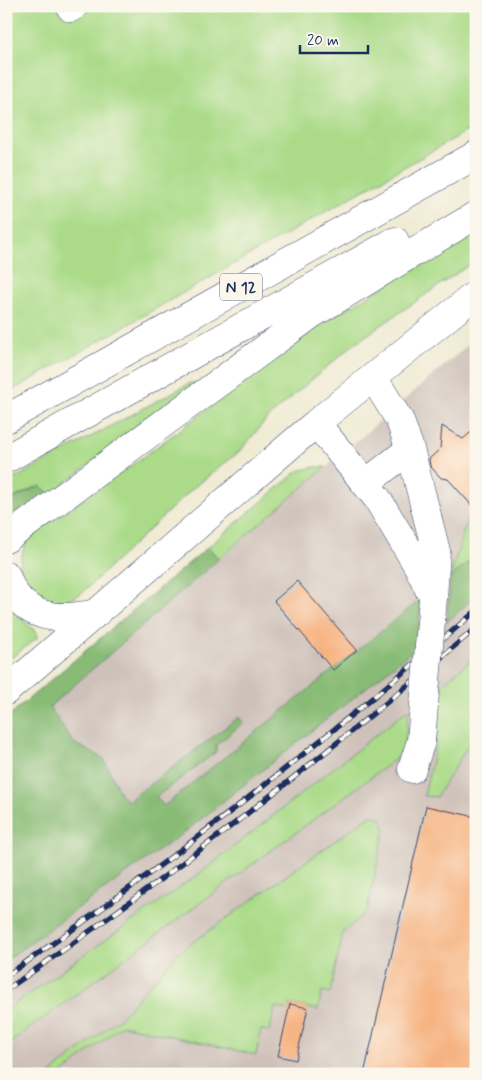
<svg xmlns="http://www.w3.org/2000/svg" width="482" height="1080" font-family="Mynerve,sans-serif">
	<rect width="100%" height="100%" fill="#fbf7ec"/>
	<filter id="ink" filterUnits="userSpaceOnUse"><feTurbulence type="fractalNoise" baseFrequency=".02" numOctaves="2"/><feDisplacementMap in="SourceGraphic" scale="10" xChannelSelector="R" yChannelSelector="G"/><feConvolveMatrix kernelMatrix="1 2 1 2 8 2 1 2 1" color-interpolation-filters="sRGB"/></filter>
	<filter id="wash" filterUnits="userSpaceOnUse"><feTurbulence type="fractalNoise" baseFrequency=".0096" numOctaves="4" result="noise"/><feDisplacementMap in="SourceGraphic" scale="20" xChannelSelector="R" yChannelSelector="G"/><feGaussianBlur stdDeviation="1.12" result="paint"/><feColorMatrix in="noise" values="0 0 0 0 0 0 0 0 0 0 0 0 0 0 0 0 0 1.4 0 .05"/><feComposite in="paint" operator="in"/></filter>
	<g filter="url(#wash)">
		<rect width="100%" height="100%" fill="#f0ebd3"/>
		<path fill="#cec1ba" d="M476 338V555L450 578 447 621 476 596V655L442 685 476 681V1074H6V1046L401 754 406 739 409 709 199 874 6 1010V960L186 831 416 648 420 599 163 807 156 797 216 752 215 745 243 723 239 717 129 801 121 795 104 759 74 743 49 707Z"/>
		<path fill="#abdb89" stroke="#638574" d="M6 6H476V126L6 394Z
			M476 232V260L354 344 302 388 266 420 240 451 192 489 83 592C39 624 0 572 33 534L131 466 329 319Z
			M190 383H196L43 500 35 487 6 502V483Z
			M314 467H326L219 559 208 547 298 471Z
			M476 509V555L450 578 467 520Z
			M6 604 37 633 38 637 6 662Z
			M476 655V733L436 797 424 796 436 742 442 685Z
			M409 709 404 749 393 761 6 1046V1010L199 874Z
			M371 815 381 818 385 828 367 911 343 932 330 993 322 991 318 1010 290 1004 288 1010 275 1007 270 1031 261 1030 256 1055 122 1025 62 1074H50L121 1017 178 953Z"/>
		<path fill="#88bb75" stroke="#52756a" d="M40 486 48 492 6 524V502Z
			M208 547 219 559 49 707 74 743 104 759 121 795 128 801 239 717 243 723 216 745V752L156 797 164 806 421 599 416 648 186 831 6 960V718Z
			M476 555V596L447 622 450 578Z"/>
		<g id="blocks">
			<path fill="#f6b17f" d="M442 426 463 439 476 428V510L448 479 441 478 430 466 429 459 440 449Z
				M297 581 357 650 333 670 274 601Z
				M426 806 476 817V1074H364Z
				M290 1004 308 1008 296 1060 278 1056Z"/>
		</g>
	</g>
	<g filter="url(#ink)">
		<use href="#blocks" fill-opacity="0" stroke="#3b4b70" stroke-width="1"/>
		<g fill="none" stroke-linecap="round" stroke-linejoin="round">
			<g stroke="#3b4b70" stroke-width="29">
				<path id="minor" d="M71 8 74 6
					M316 423 377 498 419 568 433 598 436 551 410 449 400 421 373 377
					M366 483 410 449
					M6 691 316 423 476 294
					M412 769 421 741"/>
			</g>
			<g stroke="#3b4b70" stroke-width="29">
				<path id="highway" d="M6 419 476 155
					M6 459 395 241
					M6 539 312 314 476 215
					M6 575C20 619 57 622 96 613"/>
			</g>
			<use href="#minor" stroke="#fff" stroke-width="28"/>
			<use href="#highway" stroke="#fff" stroke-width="28"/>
			<g stroke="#1b2f5e" stroke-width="5.5">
				<path id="rail" d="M6 976C170 864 325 740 476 611
					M6 990C169 878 325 756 476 628"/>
			</g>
			<use href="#rail" stroke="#fbf7ec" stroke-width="4" stroke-dasharray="11" stroke-linecap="butt"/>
			<g stroke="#3b4b70" stroke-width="29" stroke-linecap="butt">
				<path id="minor-bridge" d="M421 741 433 598"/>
			</g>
			<use href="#minor-bridge" stroke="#fff" stroke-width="28"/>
		</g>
	</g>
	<g text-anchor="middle" stroke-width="4" stroke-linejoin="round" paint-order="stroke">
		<rect fill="#fbf7ec" stroke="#5e6b89" stroke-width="1" x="220" y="273.5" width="42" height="27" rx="4"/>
		<g font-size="16" font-weight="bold" fill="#1b2f5e">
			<text x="241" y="293">N 12</text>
		</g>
	</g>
	<rect width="482" height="1080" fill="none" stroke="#fbf7ec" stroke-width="25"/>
	<path d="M300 45v8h68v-8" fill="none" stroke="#1b2f5e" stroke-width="2.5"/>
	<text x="307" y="45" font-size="15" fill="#1b2f5e" stroke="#fbf7ec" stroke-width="4" paint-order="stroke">20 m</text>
</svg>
